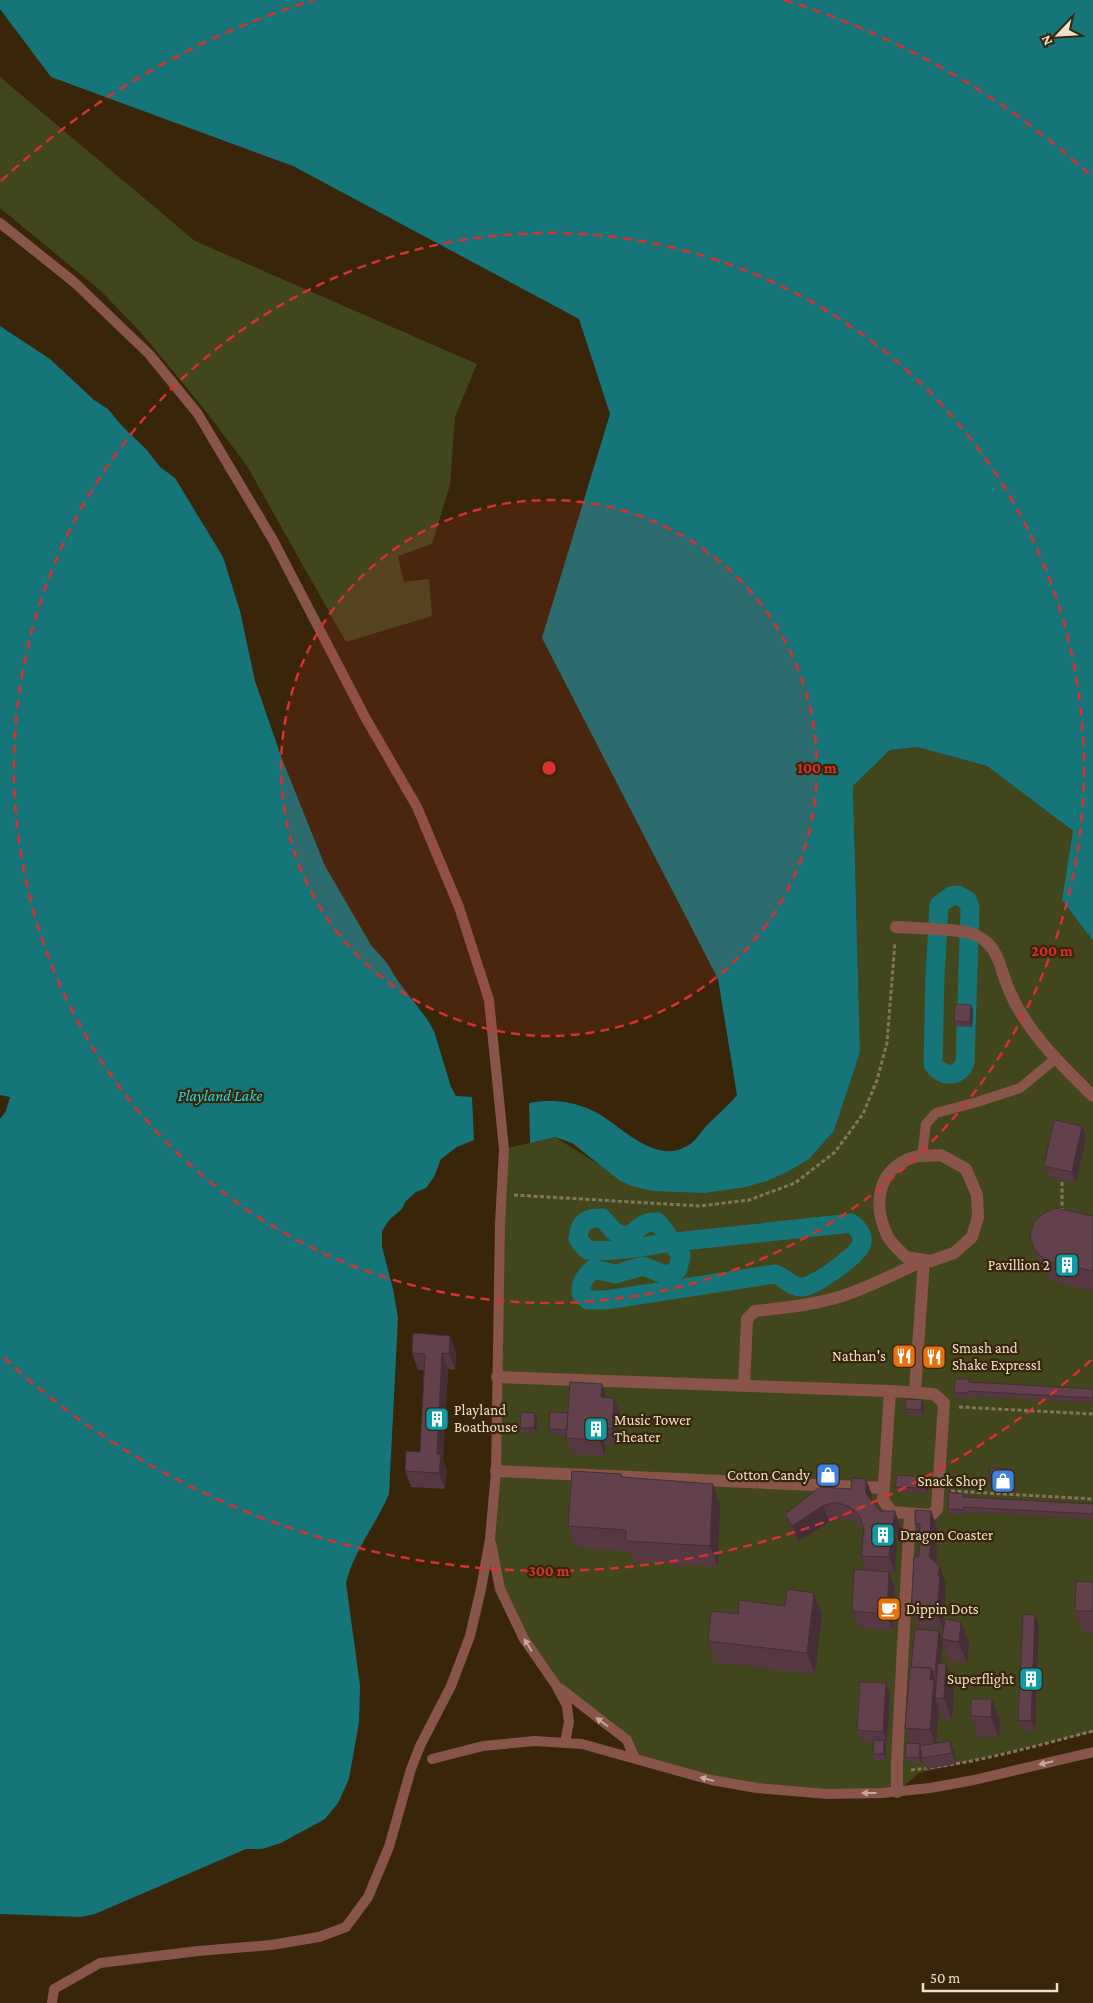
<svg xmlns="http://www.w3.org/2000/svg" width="1093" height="2003" font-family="'Crimson Pro',serif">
	<rect width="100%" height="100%" fill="#38250a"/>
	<path fill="#42461c" d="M0 77 195 241 477 364 455 417 450 485 432 544 398 556 404 582 429 579 432 616 346 642 247 466 205 410 144 336 101 291 0 208Z
		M917 747 987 766 1074 832 1062 900 1093 941V1732L919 1773 897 1792 882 1793 711 1780 634 1757 627 1740 556 1685 500 1589 490 1539 504 1149 555 1137 598 1164 620 1181 789 1171 825 1141 834 1131 860 1052 853 786 890 750Z"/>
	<path fill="#157578" d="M0 0H1093V941L1062 900 1073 831 987 766 917 747 890 750 853 786 860 1052 834 1131 825 1141 809 1159 789 1171 767 1181 746 1187 704 1193 653 1191 632 1186 620 1181 572 1143 555 1137 530 1143 529 1103C551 1099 569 1101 589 1109 617 1120 651 1165 685 1147 695 1143 700 1133 707 1125 717 1115 728 1106 737 1095L718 979 542 638 610 414 579 319 293 166 51 77 0 9Z
		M0 326 50 359 94 400 108 409 122 426 146 449 160 467 175 478 223 557 240 611 255 681 282 759 325 866 371 945 387 963 398 981 427 1019 434 1031 451 1087 456 1096 472 1097 474 1140 457 1147 441 1159 434 1177 426 1188 416 1192 406 1201 401 1210 390 1219 382 1231V1247L393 1289 398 1318 389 1494C376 1525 354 1550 346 1583L360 1685 359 1722 349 1779 338 1803 325 1819 281 1843 262 1849H246L95 1914 81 1917 0 1914V1119L6 1111 10 1097 0 1095Z"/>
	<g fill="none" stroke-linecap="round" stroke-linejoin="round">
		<path stroke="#157578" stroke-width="19" d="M958 895 968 901 970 908 965 1062C959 1079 942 1077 933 1064L935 976 939 905 951 896Z
			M606 1300H588L581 1293C580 1283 585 1276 593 1269L616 1274 643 1266 663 1274H671L678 1269 681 1255C671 1244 668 1232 657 1222 645 1221 639 1227 631 1235 613 1236 614 1230 602 1218 586 1217 579 1223 578 1239L587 1250C616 1253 647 1245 675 1242 734 1236 793 1229 851 1223 858 1228 865 1236 861 1245 857 1256 814 1287 802 1287 791 1288 785 1277 775 1274L606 1300"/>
		<path stroke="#85755e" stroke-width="3" stroke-dasharray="4 2.5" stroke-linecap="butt" d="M514 1195 700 1206 749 1200 795 1183 835 1152 863 1114 877 1080 887 1043 895 942
			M1062 1212V1180
			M959 1407 1093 1414
			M951 1491 1093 1499
			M911 1770C973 1764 1032 1747 1093 1731"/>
		<path stroke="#89544a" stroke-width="10" d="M0 223 74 282 149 354 198 414 273 540 365 717 417 807 459 907 489 1000 504 1149 500 1224 496 1471 490 1539 481 1589 470 1636 451 1686 420 1746 411 1769 389 1847 368 1897 346 1927 319 1937 271 1945 198 1951 100 1963 54 1989 52 2003
			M922 1156 926 1124 936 1113 977 1102 1020 1088 1055 1059
			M491 1543 500 1589 524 1639 556 1685 567 1706 569 1722 565 1743
			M561 1689 627 1740 634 1757
			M432 1759 483 1746 535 1741 582 1744 711 1780 757 1788 828 1794 882 1793 930 1788 974 1780 1093 1752"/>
		<path stroke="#89544a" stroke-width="12" d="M896 927C911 928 966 929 976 935 998 946 999 964 1007 985 1024 1029 1059 1063 1093 1096
			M941 1155 966 1169 977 1195 978 1217 972 1237 954 1253 931 1261 906 1257C900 1251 892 1244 888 1237 872 1205 877 1169 914 1157 922 1155 933 1156 941 1155Z
			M497 1377 890 1391
			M744 1386 747 1319 755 1311C783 1308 812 1305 839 1297 868 1288 897 1273 924 1260L915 1392
			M890 1391 934 1394 944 1403 937 1509 931 1515 892 1512 883 1500Z
			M496 1471 884 1488
			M897 1792V1761L910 1514"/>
	</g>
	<path fill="#553841" d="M971 1005 973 1010 972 1027 956 1026 954 1021Z
		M1082 1126 1086 1137 1076 1183 1048 1177 1044 1166Z
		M1093 1216V1291L1054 1282 1043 1271 1030 1237Z
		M456 1352 455 1370 448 1369 443 1460 447 1470 445 1489 411 1487 405 1471 420 1452 424 1370H418L412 1353Z
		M970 1382 1093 1389V1403L970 1396V1399L956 1398 954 1393Z
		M606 1397 620 1414 618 1445H605V1456L572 1454 566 1438V1436L551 1434 549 1429 568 1413Z
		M922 1400 924 1406 923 1415H907L905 1409Z
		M535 1413 537 1418 536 1434 522 1433 520 1428Z
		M621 1474 622 1477 720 1505 718 1567 634 1562 630 1551 576 1548 568 1526Z
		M1013 1474V1489H992L990 1483Z
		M928 1482V1494L897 1492 895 1487Z
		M820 1487 872 1495V1502L880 1511 901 1527 899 1541H897L895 1573H890L895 1588 893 1630 858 1628 852 1611 866 1570 861 1556 864 1531 856 1523 842 1518 829 1522 798 1542 791 1530 785 1514Z
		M965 1497 1093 1504V1519L965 1512V1515H950L948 1509Z
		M931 1511 937 1527 936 1564 946 1583 945 1589 946 1592 943 1629 917 1627 911 1611 919 1556 920 1537 915 1524Z
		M1093 1582V1633H1083L1075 1611Z
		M814 1593 822 1614 815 1674 715 1662 708 1641 738 1614 785 1606Z
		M961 1622 969 1643 967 1663 950 1661 942 1639Z
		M1039 1626 1035 1731H1022L1018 1720Z
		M939 1631 943 1642 941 1663 946 1664 954 1685 952 1720 943 1719 939 1707 936 1743 950 1741 954 1752 956 1764 926 1769 921 1754V1764L907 1762 905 1757 910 1744 905 1728Z
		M890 1694 887 1743H885L886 1746V1760H875L873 1754V1742L861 1741 857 1730Z
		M992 1699 1000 1721 999 1738 978 1737 971 1716Z"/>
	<path fill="#452e35" d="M971 1005 973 1010 972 1027 970 1022Z
		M1082 1126 1086 1137 1076 1183 1072 1172Z
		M450 1336 456 1352 455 1370 449 1354Z
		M442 1353 448 1369 443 1460 447 1470 445 1489 439 1473 437 1454Z
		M602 1384 608 1401 601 1397Z
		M614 1398 620 1414 618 1445 612 1429Z
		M922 1400 924 1406 923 1415 921 1410Z
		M535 1413 537 1418 536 1434 534 1428Z
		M599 1428 605 1445V1456L599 1440Z
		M1011 1469 1013 1474V1489L1011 1484Z
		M926 1477 928 1482V1494L926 1488Z
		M866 1479 872 1495 871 1511 866 1494Z
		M713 1484 720 1505 718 1567 710 1546Z
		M823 1506 829 1522 798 1542 792 1526Z
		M895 1511 901 1527 899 1541 893 1524Z
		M931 1511 937 1527 936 1572 930 1556Z
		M891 1524 897 1541 895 1573 889 1557Z
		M940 1567 946 1583 945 1589 946 1592 943 1629 937 1612 938 1575Z
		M889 1572 895 1588 893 1630 887 1614Z
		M814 1593 822 1614 815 1674 807 1653Z
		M1035 1615 1039 1626 1035 1731 1031 1721Z
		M961 1622 969 1643 967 1663 959 1642Z
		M939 1631 943 1642 939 1683 935 1672Z
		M946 1664 954 1685 952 1720 944 1698Z
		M931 1668 937 1684 935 1698 939 1707 936 1746 930 1730V1680Z
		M886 1683 890 1694 887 1743 883 1732Z
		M992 1699 1000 1721 999 1738 991 1717Z
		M884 1740 886 1746V1760L884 1754Z
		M950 1741 954 1752 956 1764 952 1753Z
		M920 1744 922 1750 921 1764 919 1758Z"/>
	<path fill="#63414c" stroke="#452e35" d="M955 1004 971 1005 970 1022 954 1021Z
		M1054 1120 1082 1126 1072 1172 1044 1166Z
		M1056 1208 1093 1216V1271L1046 1261 1035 1250 1030 1237 1034 1222 1044 1213Z
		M413 1333 450 1336 449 1354 442 1353 437 1454H441L439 1473 405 1471 406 1451 420 1452 425 1354 412 1353Z
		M955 1379H969V1382L1093 1389V1398L968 1391V1393H954Z
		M570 1382 602 1384 601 1397 614 1398 612 1429 599 1428V1440L566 1438Z
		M906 1399 922 1400 921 1410 905 1409Z
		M521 1412 535 1413 534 1428H520Z
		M550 1412 568 1413 567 1430 549 1429Z
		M990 1468 1011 1469V1484L990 1483Z
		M572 1471 621 1474V1477L713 1484 710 1546 626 1541V1530L568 1526Z
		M897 1475 926 1477V1488L895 1487Z
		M852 1478 866 1479V1494L880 1511H895L893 1524H891L889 1557 861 1556 864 1529 859 1515 850 1507 836 1502 823 1506 792 1526 785 1514 820 1487 851 1489Z
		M949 1492 964 1494 963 1497 1093 1504V1514L963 1507V1510L948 1509Z
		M915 1510 931 1511 930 1556H928L940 1567 938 1575 940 1576 937 1612 911 1611 914 1557 919 1556 920 1524H915Z
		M854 1569 889 1572 887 1614 852 1611Z
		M1076 1581 1093 1582V1611H1075Z
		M787 1589 814 1593 807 1653 708 1641 711 1611 738 1614 739 1600 785 1606Z
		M1023 1614 1035 1615 1031 1721 1018 1720Z
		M945 1619 961 1622 959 1642 942 1639Z
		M915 1629 939 1631 935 1672 932 1671 931 1668 911 1667Z
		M938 1663 946 1664 944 1698H935Z
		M910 1667 931 1668 930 1680H934L930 1730 905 1728Z
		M860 1682 886 1683 883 1732 857 1730Z
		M971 1699H992L991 1717 971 1716Z
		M874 1740H884V1754H873Z
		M950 1741 952 1753 922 1758 920 1746Z
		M906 1743 920 1744 919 1758 905 1757Z"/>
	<defs><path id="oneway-solid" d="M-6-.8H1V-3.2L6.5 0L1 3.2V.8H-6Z" transform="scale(1.25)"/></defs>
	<g fill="#c4a89a">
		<use href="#oneway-solid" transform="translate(528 1645) rotate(-122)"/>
		<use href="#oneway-solid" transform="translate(602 1722) rotate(-144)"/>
		<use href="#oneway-solid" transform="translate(1046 1763) rotate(167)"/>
		<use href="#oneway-solid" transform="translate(707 1779) rotate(-165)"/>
		<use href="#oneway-solid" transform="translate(869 1793) rotate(180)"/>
	</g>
	<circle cx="549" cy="768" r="268" fill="#d73130" fill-opacity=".12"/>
	<g fill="none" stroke="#d73130" stroke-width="2.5" stroke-dasharray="9 6">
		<circle cx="549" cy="768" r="268"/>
		<circle cx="549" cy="768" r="535"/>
		<path d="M1091 1360A803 803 0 0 1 1 1355M1 181A803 803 0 0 1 314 0M784 0A803 803 0 0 1 1091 176"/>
	</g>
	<defs>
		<g id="building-square" transform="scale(1.25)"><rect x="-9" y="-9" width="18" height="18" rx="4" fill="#0f9aa8" stroke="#38250a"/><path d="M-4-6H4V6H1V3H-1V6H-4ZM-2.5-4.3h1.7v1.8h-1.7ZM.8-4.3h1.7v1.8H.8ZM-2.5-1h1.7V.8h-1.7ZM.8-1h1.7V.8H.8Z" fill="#fff"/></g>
		<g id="restaurant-square" transform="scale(1.25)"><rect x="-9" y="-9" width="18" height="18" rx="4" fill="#e8710a" stroke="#38250a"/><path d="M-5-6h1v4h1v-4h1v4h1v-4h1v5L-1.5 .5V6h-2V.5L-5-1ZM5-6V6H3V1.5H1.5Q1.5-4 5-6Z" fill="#fff"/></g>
		<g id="shop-square" transform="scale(1.25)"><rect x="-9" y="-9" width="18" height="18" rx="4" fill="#3f7fe0" stroke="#38250a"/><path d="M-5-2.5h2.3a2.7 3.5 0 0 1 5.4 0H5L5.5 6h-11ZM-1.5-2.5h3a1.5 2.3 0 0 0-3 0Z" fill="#fff"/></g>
		<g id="cafe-square" transform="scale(1.25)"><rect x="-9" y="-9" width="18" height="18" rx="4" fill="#e8710a" stroke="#38250a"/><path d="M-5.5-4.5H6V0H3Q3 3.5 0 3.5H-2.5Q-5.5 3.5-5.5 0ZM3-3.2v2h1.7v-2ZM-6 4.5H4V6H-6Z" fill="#fff"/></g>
	</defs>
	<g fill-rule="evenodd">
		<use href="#building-square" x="1067" y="1265"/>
		<use href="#restaurant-square" x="904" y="1356"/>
		<use href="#restaurant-square" x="934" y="1357"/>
		<use href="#building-square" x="437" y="1419"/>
		<use href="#building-square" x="596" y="1429"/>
		<use href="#shop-square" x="828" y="1475"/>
		<use href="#shop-square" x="1003" y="1481"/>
		<use href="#building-square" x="883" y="1535"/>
		<use href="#cafe-square" x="889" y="1609"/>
		<use href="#building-square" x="1031" y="1679"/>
	</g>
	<g text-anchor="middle" stroke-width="4.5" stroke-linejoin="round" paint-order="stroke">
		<g font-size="15" fill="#ece0d0" stroke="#38250a" text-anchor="end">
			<text x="1050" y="1270">Pavillion 2</text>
			<text x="952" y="1353" text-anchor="start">Smash and<tspan x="952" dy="17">Shake Express1</tspan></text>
			<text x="886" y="1361">Nathan's</text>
			<text x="454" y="1415" text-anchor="start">Playland<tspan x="454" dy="17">Boathouse</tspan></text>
			<text x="614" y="1425" text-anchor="start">Music Tower<tspan x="614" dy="17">Theater</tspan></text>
			<text x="810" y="1480">Cotton Candy</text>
			<text x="986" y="1486">Snack Shop</text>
			<text x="900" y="1540" text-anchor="start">Dragon Coaster</text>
			<text x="906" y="1614" text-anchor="start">Dippin Dots</text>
			<text x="1014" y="1684">Superflight</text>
		</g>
		<g font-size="16" font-style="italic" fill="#24dadf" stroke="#38250a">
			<text x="220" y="1101">Playland Lake</text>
		</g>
	</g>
	<circle cx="549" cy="768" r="8" fill="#d73130" stroke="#38250a" stroke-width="2.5"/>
	<g font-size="15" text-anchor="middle" font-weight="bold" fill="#d73130" stroke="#38250a" stroke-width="4.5" stroke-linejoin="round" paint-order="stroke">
		<text x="817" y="773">100 m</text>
		<text x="1052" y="956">200 m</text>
		<text x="549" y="1576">300 m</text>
	</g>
	<g transform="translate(1058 35) rotate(245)" stroke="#38250a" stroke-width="4" paint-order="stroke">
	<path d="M0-4L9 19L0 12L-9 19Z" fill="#ece0d0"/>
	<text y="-8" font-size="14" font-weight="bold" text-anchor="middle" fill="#ece0d0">N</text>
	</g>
	<path d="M923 1983v8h134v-8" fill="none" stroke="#ece0d0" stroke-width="2.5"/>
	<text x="930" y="1983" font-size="15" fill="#ece0d0" stroke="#38250a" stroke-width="4" paint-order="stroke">50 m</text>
</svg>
